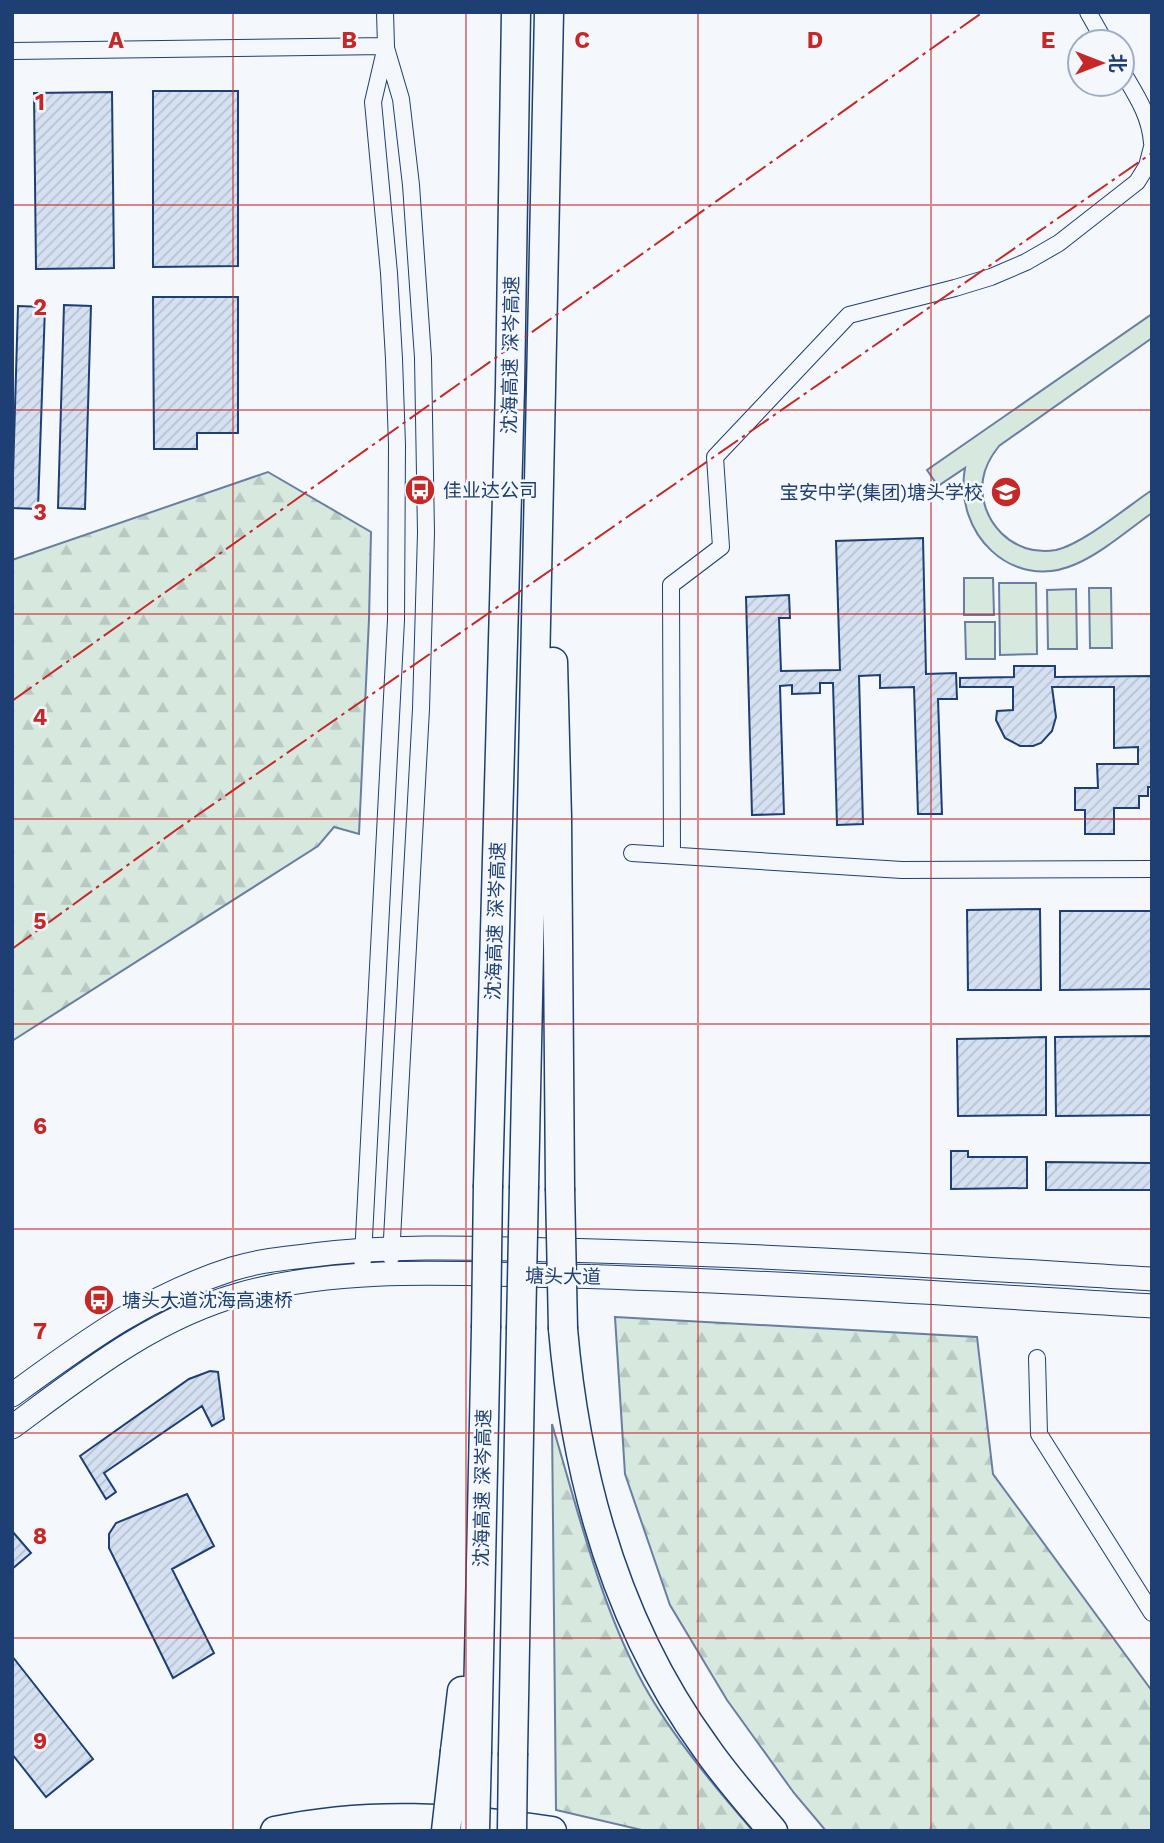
<svg xmlns="http://www.w3.org/2000/svg" width="1164" height="1843" font-family="'Work Sans','Noto Sans SC',sans-serif">
	<defs>
		<pattern id="forest-firs" width="22" height="20" patternUnits="userSpaceOnUse" patternTransform="scale(1.75)"><rect width="22" height="20" fill="#d7e8df"/><path d="M5 1l3.5 6h-7zM16 11l3.5 6h-7z" fill="#b8c8c3"/></pattern>
		<pattern id="building-hatch" width="6" height="6" patternUnits="userSpaceOnUse" patternTransform="scale(1.75)"><rect width="6" height="6" fill="#d5e0f0"/><path d="M-1 1l2-2M0 6l6-6M5 7l2-2" fill="none" stroke="#b6c1d1"/></pattern>
	</defs>
	<rect width="100%" height="100%" fill="#f4f7fb"/>
	<path fill="#d7e8df" stroke="#687fa3" stroke-width="2" d="M1152 314V338L999 446C991 456 985 466 983 479 977 521 1014 558 1056 550 1083 544 1128 506 1152 490V513C1128 530 1103 552 1076 564 1011 593 953 532 965 468L938 486 927 470Z
		M964 578H993L994 615H964Z
		M999 583H1036L1037 654 1000 655Z
		M1089 588H1111L1112 648H1090Z
		M1076 589 1077 649H1048L1047 590Z
		M965 622H995V659H966Z"/>
	<path fill="url(#forest-firs)" stroke="#687fa3" stroke-width="2" d="M268 472 371 532 369 619 359 834 334 827 318 846 12 1041V560Z
		M615 1317 977 1337 993 1474 1152 1691V1831H826L794 1793 727 1700 670 1605 625 1474Z
		M552 1424C577 1507 599 1600 639 1676 667 1730 714 1786 753 1831H646L556 1810Z"/>
	<path fill="url(#building-hatch)" stroke="#1d3f73" stroke-width="2" d="M153 91H238V266L153 267Z
		M112 92 114 268 36 269 34 93Z
		M153 297H238V433H197V449H154Z
		M64 305 91 306 85 509 58 508Z
		M18 306 45 307 38 509 12 508Z
		M923 538 926 674 956 673 957 699H938L942 814H918L914 687 880 688V675L859 676 863 824 837 825 833 683H820V693L792 694V685L780 686 784 814 752 815 746 597 789 595 790 618H779L781 671 840 670 836 541Z
		M1014 666H1055V677L1152 676V787H1148V796H1139V808H1114V834H1085V810H1075V788H1098L1097 764H1138V747L1114 748V687H1052L1056 717 1052 731 1041 743 1033 746H1020L1005 738 996 720 997 711 1013 710V687H960V678L1014 677Z
		M1040 909 1041 990H968L967 910Z
		M1060 911H1152V989L1060 990Z
		M1152 1036V1115L1056 1116 1055 1037Z
		M1046 1037V1115L958 1116 957 1039Z
		M951 1151H968V1157H1027V1188L951 1189Z
		M1046 1162 1152 1163V1190H1046Z
		M210 1371 218 1372 224 1419 212 1426 202 1406 104 1473 116 1492 106 1499 80 1456 189 1379Z
		M187 1494 214 1546 172 1569 214 1653 173 1678 109 1548V1534L116 1523Z
		M12 1531 31 1553 12 1569Z
		M12 1656 93 1759 46 1797 12 1754Z"/>
	<g fill="none" stroke-linecap="round" stroke-linejoin="round">
		<g stroke="#1d3f73" stroke-width="18">
			<path id="street" d="M1088 12 1105 42
				M386 48 401 99 411 185 423 358 426 533 421 709 391 1257
				M12 51 386 46
				M1122 71C1136 95 1150 115 1152 143
				M632 853 902 870 1152 869
				M672 855 671 585 721 547 715 457 849 315 955 288 991 277 1026 262 1059 243 1137 182 1147 166 1152 147
				M362 1276 396 620 397 445 394 359 389 273 373 102 386 46 385 12
				M1037 1358 1039 1434 1152 1613"/>
		</g>
		<g stroke="#1d3f73" stroke-width="25">
			<path id="secondary" d="M12 1395C85 1342 145 1297 232 1269 257 1261 286 1258 313 1255 394 1245 474 1248 555 1250 754 1254 953 1267 1152 1279
				M12 1427C84 1374 154 1318 241 1294 344 1265 460 1274 566 1276 761 1281 956 1294 1152 1306"/>
		</g>
		<g stroke="#1d3f73" stroke-width="31">
			<path id="highway" d="M553 662 557 818 560 1188
				M488 1185 510 387 516 12
				M524 1186 549 12
				M563 1329C576 1478 617 1626 706 1748 726 1777 750 1804 773 1831
				M455 1751 462 1691
				M477 1751 486 1328
				M513 1753 521 1329
				M275 1831C368 1811 460 1817 552 1831"/>
		</g>
		<use href="#street" stroke="#f4f7fb" stroke-width="16"/>
		<use href="#secondary" stroke="#f4f7fb" stroke-width="23"/>
		<use href="#highway" stroke="#f4f7fb" stroke-width="28"/>
		<g stroke="#1d3f73" stroke-width="31" stroke-linecap="butt">
			<path id="highway-bridge" d="M560 1188 563 1329
				M486 1328 488 1185
				M521 1329 524 1186
				M446 1831 455 1751
				M475 1831 477 1751
				M512 1831 513 1753"/>
		</g>
		<use href="#highway-bridge" stroke="#f4f7fb" stroke-width="28"/>
		<path stroke="#c62828" stroke-width="2" stroke-dasharray="24 5 3.5 5" stroke-linecap="butt" d="M12 701 983 12
			M12 949 176 830 1152 153"/>
	</g>
	<path fill="none" stroke="#c62828" stroke-width="2" stroke-opacity="0.55" d="M233 12V1831M466 12V1831M698 12V1831M931 12V1831M12 205H1152M12 410H1152M12 614H1152M12 819H1152M12 1024H1152M12 1229H1152M12 1433H1152M12 1638H1152"/>
	<defs>
		<g id="bus-disc" transform="scale(1.575)"><circle r="9.5" fill="#c62828" stroke="#f4f7fb"/><path d="M-5-6H5V4H4V6H2V4H-2V6H-4V4H-5ZM-3.5-4V0h7V-4ZM-3.5 1.2v1.5H-2V1.2ZM2 1.2v1.5H3.5V1.2Z" fill="#fff"/></g>
		<g id="school-disc" transform="scale(1.575)"><circle r="9.5" fill="#c62828" stroke="#f4f7fb"/><path d="M0-5L7-2L0 1L-7-2ZM-4 1L0 2.5L4 1V4Q0 6-4 4Z" fill="#fff"/></g>
	</defs>
	<g fill-rule="evenodd">
		<use href="#bus-disc" x="420" y="490"/>
		<use href="#school-disc" x="1006" y="492"/>
		<use href="#bus-disc" x="99" y="1300"/>
	</g>
	<g text-anchor="middle" stroke-width="5" stroke-linejoin="round" paint-order="stroke">
		<g font-size="19" fill="#1d3f73" stroke="#f4f7fb">
			<text transform="translate(510 355) rotate(-89)" y="7">沈海高速 深岑高速</text>
			<text transform="translate(495 921) rotate(-88)" y="7">沈海高速 深岑高速</text>
			<text transform="translate(563 1276) rotate(1)" y="7">塘头大道</text>
			<text transform="translate(482 1488) rotate(-89)" y="7">沈海高速 深岑高速</text>
		</g>
		<g font-size="19" fill="#1d3f73" stroke="#f4f7fb" text-anchor="start">
			<text x="443" y="497">佳业达公司</text>
			<text x="983" y="499" text-anchor="end">宝安中学(集团)塘头学校</text>
			<text x="122" y="1307">塘头大道沈海高速桥</text>
		</g>
	</g>
	<g font-size="23" text-anchor="middle" font-weight="bold" fill="#c62828" stroke="#f4f7fb" stroke-width="5" stroke-linejoin="round" paint-order="stroke">
		<text x="116" y="48">A</text>
		<text x="349" y="48">B</text>
		<text x="582" y="48">C</text>
		<text x="815" y="48">D</text>
		<text x="1048" y="48">E</text>
		<text x="40" y="110">1</text>
		<text x="40" y="315">2</text>
		<text x="40" y="520">3</text>
		<text x="40" y="725">4</text>
		<text x="40" y="929">5</text>
		<text x="40" y="1134">6</text>
		<text x="40" y="1339">7</text>
		<text x="40" y="1544">8</text>
		<text x="40" y="1749">9</text>
	</g>
	<rect width="1164" height="1843" fill="none" stroke="#1d3f73" stroke-width="28"/>
	<g transform="translate(1101 63) rotate(90)"><circle r="33" fill="#f4f7fb" stroke="#9eadc5" stroke-width="2"/>
	<path d="M0-5L12 26L0 18L-12 26Z" fill="#c62828"/>
	<text y="-10" font-size="19" font-weight="bold" text-anchor="middle" fill="#1d3f73">北</text>
	</g>
</svg>
